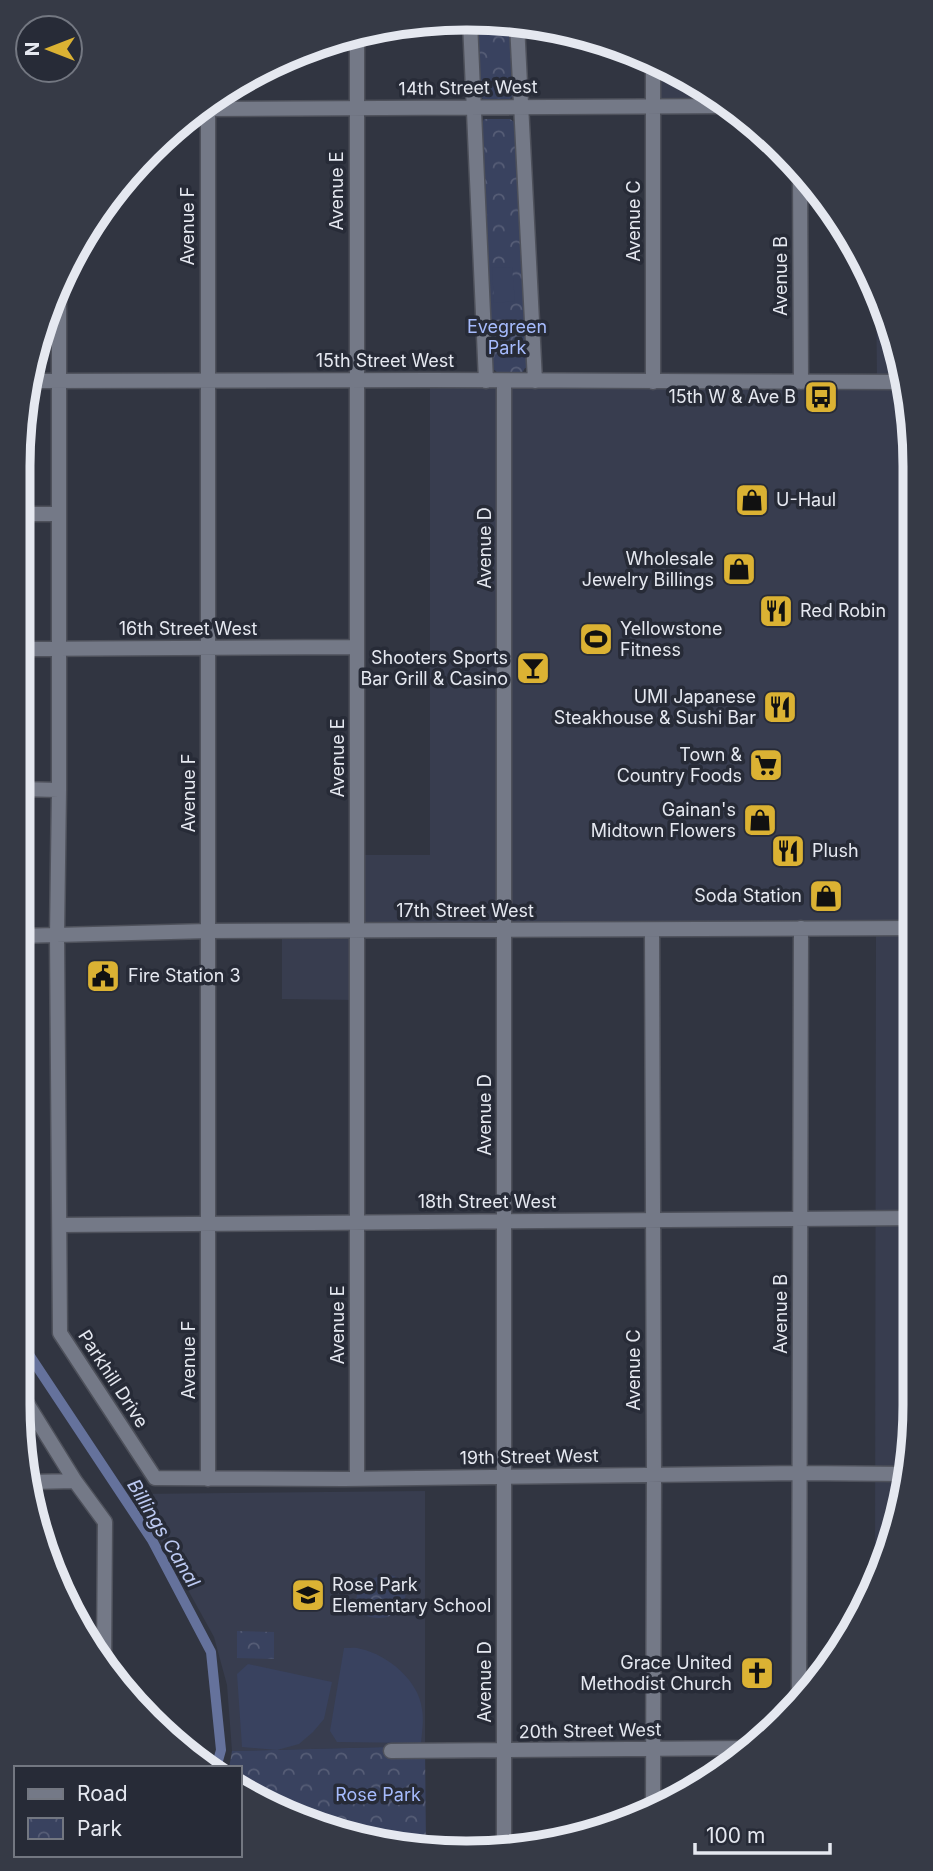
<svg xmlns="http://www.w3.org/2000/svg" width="933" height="1871" font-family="Inter,sans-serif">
	<defs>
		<pattern id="park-crowns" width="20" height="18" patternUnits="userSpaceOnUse" patternTransform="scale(1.75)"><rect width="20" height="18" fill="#39425f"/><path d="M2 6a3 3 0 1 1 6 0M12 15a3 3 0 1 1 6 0" fill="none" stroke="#565d76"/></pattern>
	</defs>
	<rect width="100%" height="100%" fill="#313541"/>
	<path fill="#383d4f" d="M653 60 665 64 732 106H653Z
		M876 286 881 294 912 408 915 1433 875 1583 876 927 358 931 357 1000 282 999V931H357V855H430V380L877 382Z
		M425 1491V1746L232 1751 227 1685 214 1637 135 1494Z"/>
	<path fill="url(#park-crowns)" d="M495 18 511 23 514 95 510 99H483L480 96 476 21Z
		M484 119H510L516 123 527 368H525L522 373H497L496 371 490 368 480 123H482Z
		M383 1575C386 1575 390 1575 394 1576 415 1584 406 1618 379 1618 371 1618 364 1615 356 1613L357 1591 367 1586 374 1578Z
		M237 1631 274 1632V1659L237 1658Z
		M425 1746 426 1846 379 1845 242 1793 240 1791V1768H229L232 1751Z"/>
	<path fill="#39425f" d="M512 267 515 301 494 303 492 268Z
		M344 1648C350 1648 356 1647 361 1649 388 1655 419 1681 422 1709 424 1720 422 1732 421 1743L337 1742 330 1731Z
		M248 1664 332 1682 324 1719 313 1732 299 1744 277 1750 242 1747 237 1674Z"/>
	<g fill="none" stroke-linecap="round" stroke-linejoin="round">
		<path stroke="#65729c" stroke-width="10" d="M18 1338 152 1540 211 1652 221 1750 216 1768"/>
		<g stroke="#4e515b" stroke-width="17">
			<path id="minor" d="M470 22 486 381
				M517 24 535 381
				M357 37V1479
				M653 60V382
				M205 109 732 106
				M800 170 801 382
				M59 286V790L57 936 60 1333 155 1478 344 1479 800 1473 904 1474
				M34 381 430 380 905 382
				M18 514H59
				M18 649 357 647
				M18 789 59 790
				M652 930 654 1475 653 1811
				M18 936 208 931 913 928
				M60 1225 914 1218
				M18 1389 75 1481 105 1522 104 1665
				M208 1479C208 1022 206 565 208 107
				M30 1482 75 1481
				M799 1700 801 928
				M391 1751 748 1748
				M504 1849V381"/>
		</g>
		<use href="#minor" stroke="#747987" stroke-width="14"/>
	</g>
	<defs>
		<g id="bus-square" transform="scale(1.75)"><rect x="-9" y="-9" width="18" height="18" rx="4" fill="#dbb233" stroke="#272b37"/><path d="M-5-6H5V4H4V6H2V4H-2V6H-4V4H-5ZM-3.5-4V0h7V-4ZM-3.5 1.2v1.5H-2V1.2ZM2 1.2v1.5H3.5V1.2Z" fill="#111"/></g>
		<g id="shop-square" transform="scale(1.75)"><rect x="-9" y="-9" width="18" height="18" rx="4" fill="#dbb233" stroke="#272b37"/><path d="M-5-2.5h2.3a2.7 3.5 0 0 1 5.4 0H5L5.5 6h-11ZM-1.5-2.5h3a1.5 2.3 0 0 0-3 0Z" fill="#111"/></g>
		<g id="restaurant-square" transform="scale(1.75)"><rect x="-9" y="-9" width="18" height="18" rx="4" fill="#dbb233" stroke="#272b37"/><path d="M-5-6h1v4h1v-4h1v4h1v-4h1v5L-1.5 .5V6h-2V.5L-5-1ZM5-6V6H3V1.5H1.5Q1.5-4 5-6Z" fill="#111"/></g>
		<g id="stadium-square" transform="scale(1.75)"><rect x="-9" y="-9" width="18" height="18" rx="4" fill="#dbb233" stroke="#272b37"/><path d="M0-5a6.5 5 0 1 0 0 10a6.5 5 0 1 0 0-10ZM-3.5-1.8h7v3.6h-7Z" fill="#111"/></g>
		<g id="bar-square" transform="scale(1.75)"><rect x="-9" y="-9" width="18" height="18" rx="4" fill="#dbb233" stroke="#272b37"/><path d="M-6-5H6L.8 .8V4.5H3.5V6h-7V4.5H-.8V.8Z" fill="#111"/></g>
		<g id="supermarket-square" transform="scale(1.75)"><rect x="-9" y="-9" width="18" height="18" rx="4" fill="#dbb233" stroke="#272b37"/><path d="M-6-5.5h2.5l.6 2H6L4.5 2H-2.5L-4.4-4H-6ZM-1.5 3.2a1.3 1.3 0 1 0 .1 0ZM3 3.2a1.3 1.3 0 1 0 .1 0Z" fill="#111"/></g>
		<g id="civic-square" transform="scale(1.75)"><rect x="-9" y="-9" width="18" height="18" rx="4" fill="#dbb233" stroke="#272b37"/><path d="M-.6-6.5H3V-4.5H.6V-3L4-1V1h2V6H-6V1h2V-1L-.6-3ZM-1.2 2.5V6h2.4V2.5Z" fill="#111"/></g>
		<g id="school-square" transform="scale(1.75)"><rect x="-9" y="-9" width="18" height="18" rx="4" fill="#dbb233" stroke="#272b37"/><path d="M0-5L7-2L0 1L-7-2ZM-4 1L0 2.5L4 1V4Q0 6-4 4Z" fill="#111"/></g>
		<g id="church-square" transform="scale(1.75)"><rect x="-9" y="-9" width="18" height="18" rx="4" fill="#dbb233" stroke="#272b37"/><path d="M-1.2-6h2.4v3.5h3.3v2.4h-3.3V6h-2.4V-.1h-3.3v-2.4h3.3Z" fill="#111"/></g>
	</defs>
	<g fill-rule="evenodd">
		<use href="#bus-square" x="821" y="397"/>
		<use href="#shop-square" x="752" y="500"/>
		<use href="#shop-square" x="739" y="569"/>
		<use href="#restaurant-square" x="776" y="611"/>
		<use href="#stadium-square" x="596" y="639"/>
		<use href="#bar-square" x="533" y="668"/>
		<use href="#restaurant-square" x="780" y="707"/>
		<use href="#supermarket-square" x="766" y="765"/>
		<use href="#shop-square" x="760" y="820"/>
		<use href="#restaurant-square" x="788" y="851"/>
		<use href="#shop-square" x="826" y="896"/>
		<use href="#civic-square" x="103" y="976"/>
		<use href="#school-square" x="308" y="1595"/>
		<use href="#church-square" x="757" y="1673"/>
	</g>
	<g text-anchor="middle" stroke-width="7" stroke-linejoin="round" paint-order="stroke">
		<g font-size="18" fill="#e5e8f0" stroke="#272b37">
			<text transform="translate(468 88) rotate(-1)" y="6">14th Street West</text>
			<text transform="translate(337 191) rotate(-90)" y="6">Avenue E</text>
			<text transform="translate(634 221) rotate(-90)" y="6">Avenue C</text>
			<text transform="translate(188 226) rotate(-90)" y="6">Avenue F</text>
			<text transform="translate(781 276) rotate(-90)" y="6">Avenue B</text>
			<text x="385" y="367">15th Street West</text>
			<text transform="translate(485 548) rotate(-90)" y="6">Avenue D</text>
			<text x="188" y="635">16th Street West</text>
			<text transform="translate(338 758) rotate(-90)" y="6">Avenue E</text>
			<text transform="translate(189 793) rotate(-90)" y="6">Avenue F</text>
			<text x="465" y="917">17th Street West</text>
			<text transform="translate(485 1115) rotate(-90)" y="6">Avenue D</text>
			<text x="487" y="1208">18th Street West</text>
			<text transform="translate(781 1314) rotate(-90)" y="6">Avenue B</text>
			<text transform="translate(338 1325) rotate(-90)" y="6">Avenue E</text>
			<text transform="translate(189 1360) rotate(-90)" y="6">Avenue F</text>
			<text transform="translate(634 1370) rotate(-90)" y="6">Avenue C</text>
			<text transform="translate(113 1379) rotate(57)" y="6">Parkhill Drive</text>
			<text transform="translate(529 1457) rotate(-1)" y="6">19th Street West</text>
			<text transform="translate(485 1682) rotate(-90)" y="6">Avenue D</text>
			<text transform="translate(590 1731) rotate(-1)" y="6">20th Street West</text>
		</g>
		<g font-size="18" fill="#a6bbfd" stroke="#272b37">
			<text x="507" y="333">Evegreen<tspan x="507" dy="21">Park</tspan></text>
			<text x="378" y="1801">Rose Park</text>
		</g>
		<g font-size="18" fill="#e5e8f0" stroke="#272b37" text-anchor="end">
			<text x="796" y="403">15th W &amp; Ave B</text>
			<text x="776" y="506" text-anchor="start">U-Haul</text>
			<text x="714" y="565">Wholesale<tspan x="714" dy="21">Jewelry Billings</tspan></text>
			<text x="800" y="617" text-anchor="start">Red Robin</text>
			<text x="620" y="635" text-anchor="start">Yellowstone<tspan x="620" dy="21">Fitness</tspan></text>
			<text x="508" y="664">Shooters Sports<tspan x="508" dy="21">Bar Grill &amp; Casino</tspan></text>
			<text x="756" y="703">UMI Japanese<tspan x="756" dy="21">Steakhouse &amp; Sushi Bar</tspan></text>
			<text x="742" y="761">Town &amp;<tspan x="742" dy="21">Country Foods</tspan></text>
			<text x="736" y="816">Gainan's<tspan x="736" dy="21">Midtown Flowers</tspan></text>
			<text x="812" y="857" text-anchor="start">Plush</text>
			<text x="802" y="902">Soda Station</text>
			<text x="128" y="982" text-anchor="start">Fire Station 3</text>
			<text x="332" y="1591" text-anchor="start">Rose Park<tspan x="332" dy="21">Elementary School</tspan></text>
			<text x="732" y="1669">Grace United<tspan x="732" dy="21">Methodist Church</tspan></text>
		</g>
		<g font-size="19" font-style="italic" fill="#bdcaf2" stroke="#272b37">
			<text transform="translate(164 1533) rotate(59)" y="7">Billings Canal</text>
		</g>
	</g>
	<path d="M0 0H933V1871H0ZM466 30H467A436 436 0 0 1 903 466V1405A436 436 0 0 1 467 1841H466A436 436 0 0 1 30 1405V466A436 436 0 0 1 466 30Z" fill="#363a46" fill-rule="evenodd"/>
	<path fill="none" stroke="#e5e8f0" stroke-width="9" d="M466 30H467A436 436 0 0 1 903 466V1405A436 436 0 0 1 467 1841H466A436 436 0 0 1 30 1405V466A436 436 0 0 1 466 30Z"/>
	<rect x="14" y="1766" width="228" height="91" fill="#272b37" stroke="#737781" stroke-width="2"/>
	<rect x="28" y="1789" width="35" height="10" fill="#747987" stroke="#737781" stroke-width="2"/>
	<text x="77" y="1801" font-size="21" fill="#e5e8f0">Road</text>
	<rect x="28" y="1818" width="35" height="21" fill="url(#park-crowns)" stroke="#737781" stroke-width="2"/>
	<text x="77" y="1836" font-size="21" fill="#e5e8f0">Park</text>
	<g transform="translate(49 49) rotate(270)"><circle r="33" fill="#272b37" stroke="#737781" stroke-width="2"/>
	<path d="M0-5L12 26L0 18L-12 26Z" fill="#dbb233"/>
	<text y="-10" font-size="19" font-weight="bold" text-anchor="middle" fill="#e5e8f0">N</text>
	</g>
	<path d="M695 1843v10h135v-10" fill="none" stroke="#e5e8f0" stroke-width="3.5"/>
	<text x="706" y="1843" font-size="21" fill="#e5e8f0" stroke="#272b37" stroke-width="5" paint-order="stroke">100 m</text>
</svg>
